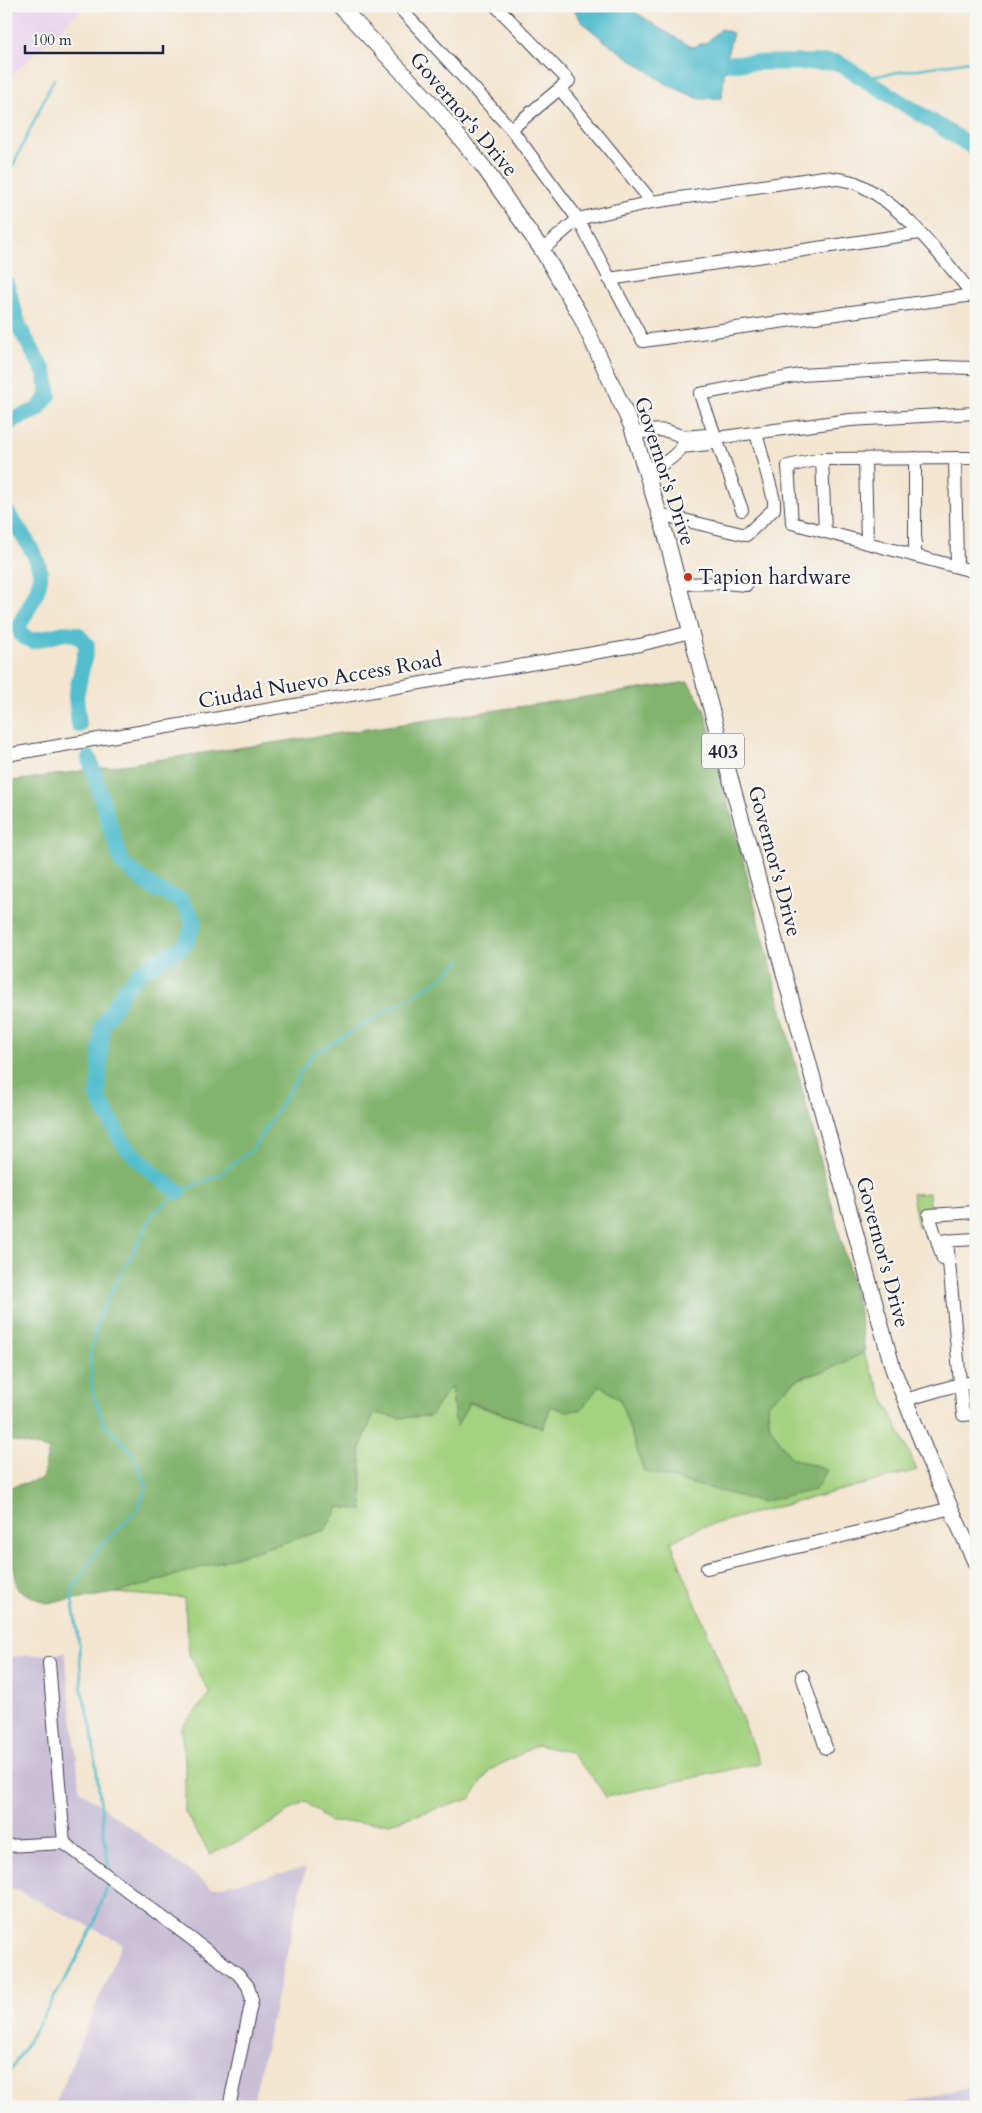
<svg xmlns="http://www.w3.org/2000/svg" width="982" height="2113" font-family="Cardo,serif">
	<rect width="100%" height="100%" fill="#f6f6f2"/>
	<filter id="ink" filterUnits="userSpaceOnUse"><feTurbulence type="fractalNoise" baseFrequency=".02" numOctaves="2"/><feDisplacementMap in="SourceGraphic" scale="10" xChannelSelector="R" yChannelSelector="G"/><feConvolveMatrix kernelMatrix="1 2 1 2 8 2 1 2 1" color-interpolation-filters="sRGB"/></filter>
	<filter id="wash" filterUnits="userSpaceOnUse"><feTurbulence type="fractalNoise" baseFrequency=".0096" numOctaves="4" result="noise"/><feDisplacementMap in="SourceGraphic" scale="20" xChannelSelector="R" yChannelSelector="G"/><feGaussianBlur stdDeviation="1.12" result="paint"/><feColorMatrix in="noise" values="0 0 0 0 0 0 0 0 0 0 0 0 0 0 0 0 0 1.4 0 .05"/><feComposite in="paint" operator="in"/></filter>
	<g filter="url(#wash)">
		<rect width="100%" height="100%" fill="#f3e5cf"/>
		<path fill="#e9d2ed" d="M6 6H85L6 81Z"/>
		<path fill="#c9bfd7" d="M65 1653 80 1790 212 1888 306 1868 252 2107H54L122 1943 6 1885V1657Z
			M976 2085V2107H889Z"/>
		<path fill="#a4d280" stroke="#637a5e" d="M929 1193 930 1210 924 1211 926 1225 918 1226 912 1194Z
			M863 1353 917 1470 698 1528 671 1542 760 1763 606 1797 594 1779 570 1752 537 1745 490 1770 470 1799 389 1823 330 1822 305 1801 254 1834 210 1854 185 1812V1761L181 1728 210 1694 189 1654 184 1598 112 1593 325 1530 339 1507 363 1510 360 1448 374 1413 451 1385 456 1426 469 1403 543 1428 551 1406 565 1411 600 1385 620 1400 644 1471H826L791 1458 770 1427 767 1403 799 1379 830 1369Z"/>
		<path fill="#83b46e" stroke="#526b54" d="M688 682 704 709 858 1305 865 1352 830 1369 797 1379 767 1404 770 1427 791 1458 827 1470 815 1490 761 1502 644 1471 620 1400 600 1385 581 1410 565 1411 551 1406 543 1428 470 1402 456 1427 451 1386 430 1416 399 1418 374 1413 360 1448 363 1510 339 1507 325 1530 117 1593 46 1603 18 1590 6 1526V1488L42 1479 49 1449 6 1440V782Z"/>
		<path fill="#51bdcd" stroke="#3a7084" d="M572 6H627L662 30 692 47 707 42 721 29 733 33 725 63 722 98 700 99 668 85 603 40 581 21Z"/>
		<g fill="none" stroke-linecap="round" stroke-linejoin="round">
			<path stroke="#51bdcd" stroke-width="2.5" d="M862 78 976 60
				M6 180 54 79
				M109 1872 91 1726 82 1692 79 1643 71 1592 98 1549 137 1510 147 1487 131 1451 104 1424 92 1391 90 1355 99 1315 154 1213 179 1192 219 1175 252 1150 312 1055 440 979 461 960
				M6 2078 69 1973 93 1926 109 1882"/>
			<path stroke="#51bdcd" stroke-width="16" d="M704 58 725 63 837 62 976 149
				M6 283 20 329 45 373 49 395 37 410 12 420 6 427
				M6 511C16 526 38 554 40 572 42 589 26 611 19 626L22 636 33 641 64 633 77 634 87 645 76 696 79 725
				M89 758 122 863 155 889 181 900 195 922 185 945 141 971 124 990 102 1027 98 1097 124 1145 155 1175 179 1192"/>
		</g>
	</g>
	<g filter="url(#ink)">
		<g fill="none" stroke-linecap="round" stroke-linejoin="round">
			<g stroke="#413f51" stroke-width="14">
				<path id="minor" d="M398 6 511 129 578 219 542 250
					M496 6 569 81 511 129
					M560 89 652 202
					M824 177C835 179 848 179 858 184 904 206 941 256 973 295L643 341 578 219 652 202Z
					M609 279 919 233
					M634 434C653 430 664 427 682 437V447C672 460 661 465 646 471
					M682 437 707 435 716 438 850 420 976 413
					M682 447 709 444 716 438
					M915 458V556
					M955 458 957 567
					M976 458 822 459 788 466 792 523 976 572
					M822 459 825 532
					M865 459 867 543
					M742 510 700 394 800 375 939 367 976 368
					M659 514 746 535 774 509V500L756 433
					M678 584 724 583 746 585
					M6 755 640 645 690 632
					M947 1240 963 1415 976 1414
					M940 1241 976 1239
					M943 1259 929 1215 976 1212
					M905 1400 960 1384 976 1382
					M707 1568 831 1539 951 1508
					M49 1663 64 1843
					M802 1676 826 1748
					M6 1846 64 1843 238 1974 248 1986 252 2000 229 2107"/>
			</g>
			<g stroke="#413f51" stroke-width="17">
				<path id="major" d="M340 6 434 106 485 169 542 250 580 315 631 425 665 532 704 683 893 1369 929 1460 976 1564"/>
			</g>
			<use href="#minor" stroke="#fff" stroke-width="12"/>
			<use href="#major" stroke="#fff" stroke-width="15"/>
		</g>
	</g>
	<circle fill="#c8321e" stroke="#f6f6f2" stroke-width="2" cx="688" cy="577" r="5"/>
	<g text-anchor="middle" stroke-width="4.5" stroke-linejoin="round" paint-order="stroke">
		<rect fill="#f6f6f2" stroke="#626272" stroke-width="1" x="702" y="733.5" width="42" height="35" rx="4"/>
		<g font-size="20" font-weight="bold" fill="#22223b">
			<text x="723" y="758">403</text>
		</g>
		<g font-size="21" fill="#22223b" stroke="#f6f6f2">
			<text transform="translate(464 114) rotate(50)" y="7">Governor's Drive</text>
			<text transform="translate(665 471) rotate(72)" y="7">Governor's Drive</text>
			<text transform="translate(320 680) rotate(-10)" y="7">Ciudad Nuevo Access Road</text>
			<text transform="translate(775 861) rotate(75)" y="7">Governor's Drive</text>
			<text transform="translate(883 1252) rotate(75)" y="7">Governor's Drive</text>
		</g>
		<g font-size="21" fill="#22223b" stroke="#f6f6f2" text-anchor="start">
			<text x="698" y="584">Tapion hardware</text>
		</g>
	</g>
	<rect width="982" height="2113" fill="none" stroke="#f6f6f2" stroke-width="25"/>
	<path d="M25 45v8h138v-8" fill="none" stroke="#22223b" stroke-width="2.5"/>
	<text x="32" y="45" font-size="15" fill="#22223b" stroke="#f6f6f2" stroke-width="4" paint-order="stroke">100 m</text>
</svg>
